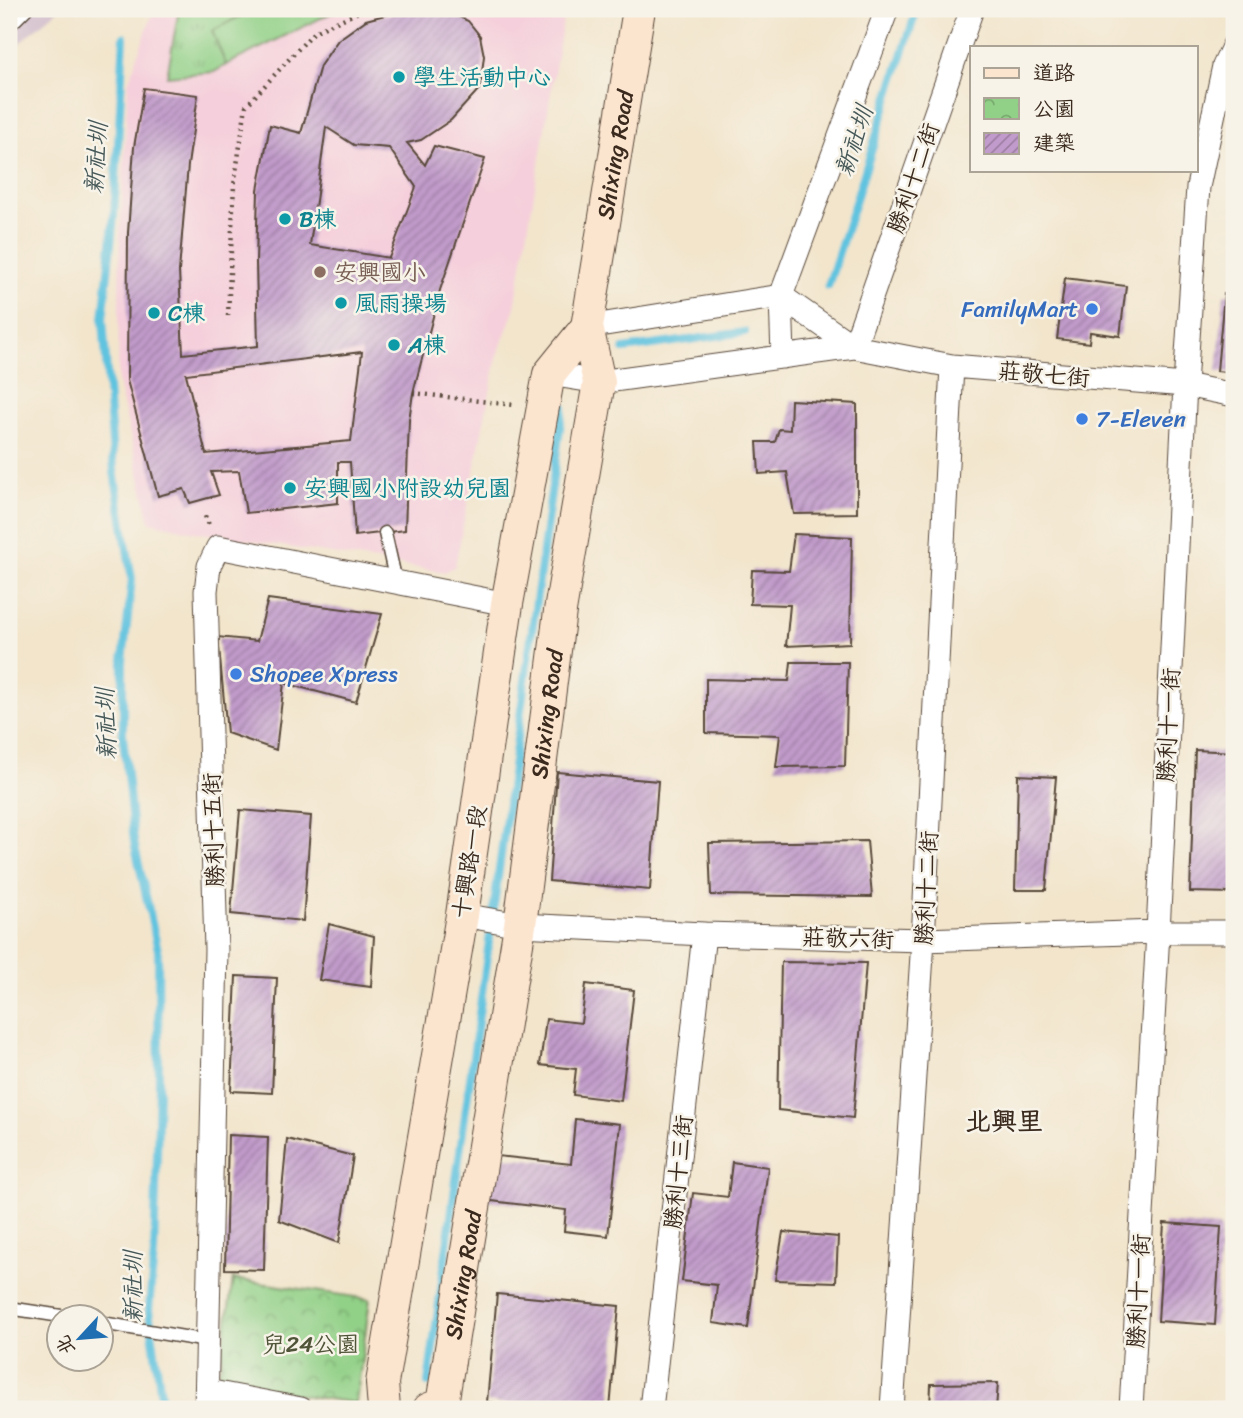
<svg xmlns="http://www.w3.org/2000/svg" width="1243" height="1418" font-family="Sriracha,'LXGW WenKai TC',sans-serif">
	<defs>
		<pattern id="grass-tufts" width="24" height="20" patternUnits="userSpaceOnUse" patternTransform="scale(1.75)"><rect width="24" height="20" fill="#91d087"/><path d="M3 7l-1-3M5 7V3M7 7l1-3M15 17l-1-3M17 17v-4M19 17l1-3" fill="none" stroke="#78a96e"/></pattern>
		<pattern id="park-crowns" width="20" height="18" patternUnits="userSpaceOnUse" patternTransform="scale(1.75)"><rect width="20" height="18" fill="#91d087"/><path d="M2 6a3 3 0 1 1 6 0M12 15a3 3 0 1 1 6 0" fill="none" stroke="#78a96e"/></pattern>
		<pattern id="building-hatch" width="6" height="6" patternUnits="userSpaceOnUse" patternTransform="scale(1.75)"><rect width="6" height="6" fill="#c19bcb"/><path d="M-1 1l2-2M0 6l6-6M5 7l2-2" fill="none" stroke="#9e7fa4"/></pattern>
	</defs>
	<rect width="100%" height="100%" fill="#f7f3e8"/>
	<filter id="ink" filterUnits="userSpaceOnUse"><feTurbulence type="fractalNoise" baseFrequency=".0143" numOctaves="2"/><feDisplacementMap in="SourceGraphic" scale="14" xChannelSelector="R" yChannelSelector="G"/><feConvolveMatrix kernelMatrix="1 2 1 2 8 2 1 2 1" color-interpolation-filters="sRGB"/></filter>
	<filter id="wash" filterUnits="userSpaceOnUse"><feTurbulence type="fractalNoise" baseFrequency=".00686" numOctaves="4" result="noise"/><feDisplacementMap in="SourceGraphic" scale="28" xChannelSelector="R" yChannelSelector="G"/><feGaussianBlur stdDeviation="1.57" result="paint"/><feColorMatrix in="noise" values="0 0 0 0 0 0 0 0 0 0 0 0 0 0 0 0 0 1.4 0 .05"/><feComposite in="paint" operator="in"/></filter>
	<g filter="url(#wash)">
		<rect width="100%" height="100%" fill="#f2e5cc"/>
		<path fill="#f5cfdb" d="M154 9H565L515 307 497 357 455 566 445 572 195 532 150 522 118 382 120 236 128 83Z"/>
		<path fill="#d1bdcc" d="M9 9H59L9 52Z"/>
		<path fill="url(#grass-tufts)" stroke="#667d52" stroke-width="2" d="M179 9H254L213 31 226 65 214 72 167 76Z"/>
		<path fill="url(#park-crowns)" stroke="#667d52" stroke-width="2" d="M233 1279 370 1299 356 1403 218 1383Z"/>
		<path fill="#91d087" stroke="#667d52" stroke-width="2" d="M254 9H339L226 65 212 31Z"/>
		<g fill="none" stroke-linecap="round" stroke-linejoin="round">
			<path stroke="#61c3df" stroke-width="8" d="M124 37 114 216 103 319 114 471 132 579 123 661V736L134 842 158 950 159 1088 154 1253 149 1310 163 1409
				M828 286 917 9
				M624 349 745 332
				M428 1383 563 406"/>
		</g>
		<g id="blocks">
			<path fill="url(#building-hatch)" fill-rule="evenodd" d="M443 9 468 21 480 36 484 56 480 88 451 120 421 140 407 143 425 165 434 146 485 159 440 290 413 393 409 420 405 530 355 536 350 462H338V503L246 513 239 471 211 472 219 495 190 503 184 489 158 496 127 380 128 233 134 147 144 88 198 95 188 165 179 271 183 354 258 346 256 262 258 190 270 125 301 133 320 66 338 40 366 20 404 10ZM326 127 354 145 389 148 416 187 389 258 310 245ZM362 352 351 441 206 454 186 374Z
				M1065 278 1126 286 1120 336 1090 332 1089 343 1057 339Z
				M1224 294 1234 295V373L1217 371Z
				M791 400 857 404V513L794 514 787 472 759 474 757 442H775L779 429 790 430Z
				M794 534 852 537 850 643 786 646 790 605 750 604 752 570 789 571Z
				M268 599 382 614 356 702 284 683 276 750 227 733 218 637 257 641Z
				M791 662H848L845 766 776 767 780 735 706 733V679L789 681Z
				M1195 750 1234 752V893L1190 892Z
				M557 772 658 781 650 890 549 881Z
				M1018 775 1056 777 1046 890H1015Z
				M240 810 311 816 303 921 231 914Z
				M867 841 872 897 711 895 709 843Z
				M329 924 374 936 371 987 319 980Z
				M781 962 866 963 853 1118 778 1110Z
				M236 976 277 978 272 1093 231 1091Z
				M586 984 634 990 621 1101 573 1095 576 1069 540 1065 546 1019 581 1023Z
				M575 1119 620 1124 608 1236 564 1231 566 1210 484 1200 488 1155 571 1164Z
				M228 1135 268 1137 264 1270 225 1269Z
				M287 1139 353 1156 339 1243 279 1220Z
				M732 1162 768 1167 748 1328 713 1323 717 1285 682 1281 693 1193 728 1197Z
				M1164 1223 1221 1227 1215 1325 1158 1321Z
				M783 1232 838 1237 836 1282 775 1280Z
				M497 1294 619 1306 610 1409H545L487 1402Z
				M998 1383 996 1409H930L931 1384Z"/>
		</g>
	</g>
	<g filter="url(#ink)">
		<use href="#blocks" fill-opacity="0" stroke="#564638" stroke-width="2"/>
		<g fill="none" stroke-linecap="round" stroke-linejoin="round">
			<g stroke="#564638" stroke-width="15">
				<path id="lane" d="M9 26 26 9
					M385 533 396 582
					M9 1308 61 1316
					M102 1323 207 1341"/>
			</g>
			<g stroke="#564638" stroke-width="25">
				<path id="street" d="M587 327 781 296 854 347
					M854 347 972 9
					M783 357 781 296 887 9
					M549 374 599 382 854 347 952 366 1185 385 1234 395
					M462 915 520 925 704 934 923 940 1158 932H1234
					M207 1391 301 1409
					M206 1409 216 950 206 591 209 566 218 547 507 604
					M651 1409 704 934
					M892 1409 923 940 952 366
					M1131 1409 1158 932 1185 385 1198 187 1224 66 1234 45"/>
			</g>
			<g stroke="#564638" stroke-width="34">
				<g id="secondary">
					<path d="M384 1409 382 1383 462 915 507 604 549 374 587 327"/>
					<path id="s1" d="M429 1409 442 1404 520 925 560 611 599 382 587 327 639 9"/>
				</g>
			</g>
			<path stroke="#564638" stroke-width="4.5" stroke-dasharray="2 5" stroke-linecap="butt" d="M228 316 234 185 246 106 314 32 365 9
				M413 393 514 405
				M205 516 210 527"/>
			<use href="#lane" stroke="#fff" stroke-width="12"/>
			<use href="#street" stroke="#fff" stroke-width="23"/>
			<use href="#secondary" stroke="#fce5cf" stroke-width="32"/>
		</g>
	</g>
	<g fill="#0f9aa8" stroke="#f7f3e8" stroke-width="2.5">
		<circle cx="399" cy="77" r="7"/>
		<circle cx="285" cy="219" r="7"/>
		<circle cx="341" cy="303" r="7"/>
		<circle cx="154" cy="313" r="7"/>
		<circle cx="394" cy="345" r="7"/>
		<circle cx="290" cy="488" r="7"/>
	</g>
	<circle fill="#8d6e63" stroke="#f7f3e8" stroke-width="2.5" cx="320" cy="272" r="7"/>
	<g fill="#3f7fe0" stroke="#f7f3e8" stroke-width="2.5">
		<circle cx="1092" cy="309" r="7"/>
		<circle cx="1082" cy="419" r="7"/>
		<circle cx="236" cy="674" r="7"/>
	</g>
	<g text-anchor="middle" stroke-width="5" stroke-linejoin="round" paint-order="stroke">
		<g font-size="23" fill="#0d838f" stroke="#f7f3e8" text-anchor="start">
			<text x="413" y="85">學生活動中心</text>
			<text x="299" y="227">B棟</text>
			<text x="355" y="311">風雨操場</text>
			<text x="168" y="321">C棟</text>
			<text x="408" y="353">A棟</text>
			<text x="304" y="496">安興國小附設幼兒園</text>
		</g>
		<g font-size="23" fill="#3b2a1e" stroke="#f7f3e8">
			<text dy="8" stroke="none"><textPath href="#s1" startOffset="1279">Shixing Road</textPath></text>
			<text transform="translate(913 178) rotate(-71)" y="8">勝利十二街</text>
			<text transform="translate(1044 374) rotate(5)" y="8">莊敬七街</text>
			<text dy="8" stroke="none"><textPath href="#s1" startOffset="712">Shixing Road</textPath></text>
			<text transform="translate(1168 725) rotate(-87)" y="8">勝利十一街</text>
			<text transform="translate(213 830) rotate(-92)" y="8">勝利十五街</text>
			<text transform="translate(469 862) rotate(-81)" y="8">十興路一段</text>
			<text transform="translate(926 888) rotate(-87)" y="8">勝利十二街</text>
			<text transform="translate(848 938) rotate(2)" y="8">莊敬六街</text>
			<text transform="translate(678 1172) rotate(-84)" y="8">勝利十三街</text>
			<text dy="8" stroke="none"><textPath href="#s1" startOffset="145">Shixing Road</textPath></text>
			<text transform="translate(1138 1291) rotate(-87)" y="8">勝利十一街</text>
		</g>
		<g font-size="23" fill="#785e54" stroke="#f7f3e8" text-anchor="start">
			<text x="334" y="280">安興國小</text>
		</g>
		<g font-size="23" fill="#366cbe" stroke="#f7f3e8" text-anchor="start">
			<text x="1078" y="317" text-anchor="end">FamilyMart</text>
			<text x="1096" y="427">7-Eleven</text>
			<text x="250" y="682">Shopee Xpress</text>
		</g>
		<g font-size="23" fill="#505438" stroke="#f7f3e8">
			<text x="311" y="1352">兒24公園</text>
		</g>
		<g font-size="24" font-style="italic" fill="#465858" stroke="#f7f3e8">
			<text transform="translate(854 141) rotate(-72)" y="8">新社圳</text>
			<text transform="translate(96 158) rotate(-86)" y="8">新社圳</text>
			<text transform="translate(106 724) rotate(-92)" y="8">新社圳</text>
			<text transform="translate(133 1287) rotate(-90)" y="8">新社圳</text>
		</g>
		<g font-size="26" font-weight="bold" fill="#3b2a1e" stroke="#f7f3e8">
			<text x="1004" y="1130">北興里</text>
		</g>
	</g>
	<rect width="1243" height="1418" fill="none" stroke="#f7f3e8" stroke-width="35"/>
	<rect x="970" y="46" width="228" height="126" fill="#f7f3e8" stroke="#aca397" stroke-width="2"/>
	<rect x="984" y="68" width="35" height="10" fill="#fce5cf" stroke="#aca397" stroke-width="2"/>
	<text x="1033" y="80" font-size="21" fill="#3b2a1e">道路</text>
	<rect x="984" y="98" width="35" height="21" fill="url(#park-crowns)" stroke="#aca397" stroke-width="2"/>
	<text x="1033" y="116" font-size="21" fill="#3b2a1e">公園</text>
	<rect x="984" y="133" width="35" height="21" fill="url(#building-hatch)" stroke="#aca397" stroke-width="2"/>
	<text x="1033" y="150" font-size="21" fill="#3b2a1e">建築</text>
	<g transform="translate(80 1338) rotate(244)"><circle r="33" fill="#f7f3e8" stroke="#aca397" stroke-width="2"/>
	<path d="M0-5L12 26L0 18L-12 26Z" fill="#1f6fb2"/>
	<text y="-10" font-size="19" font-weight="bold" text-anchor="middle" fill="#3b2a1e">北</text>
	</g>
</svg>
